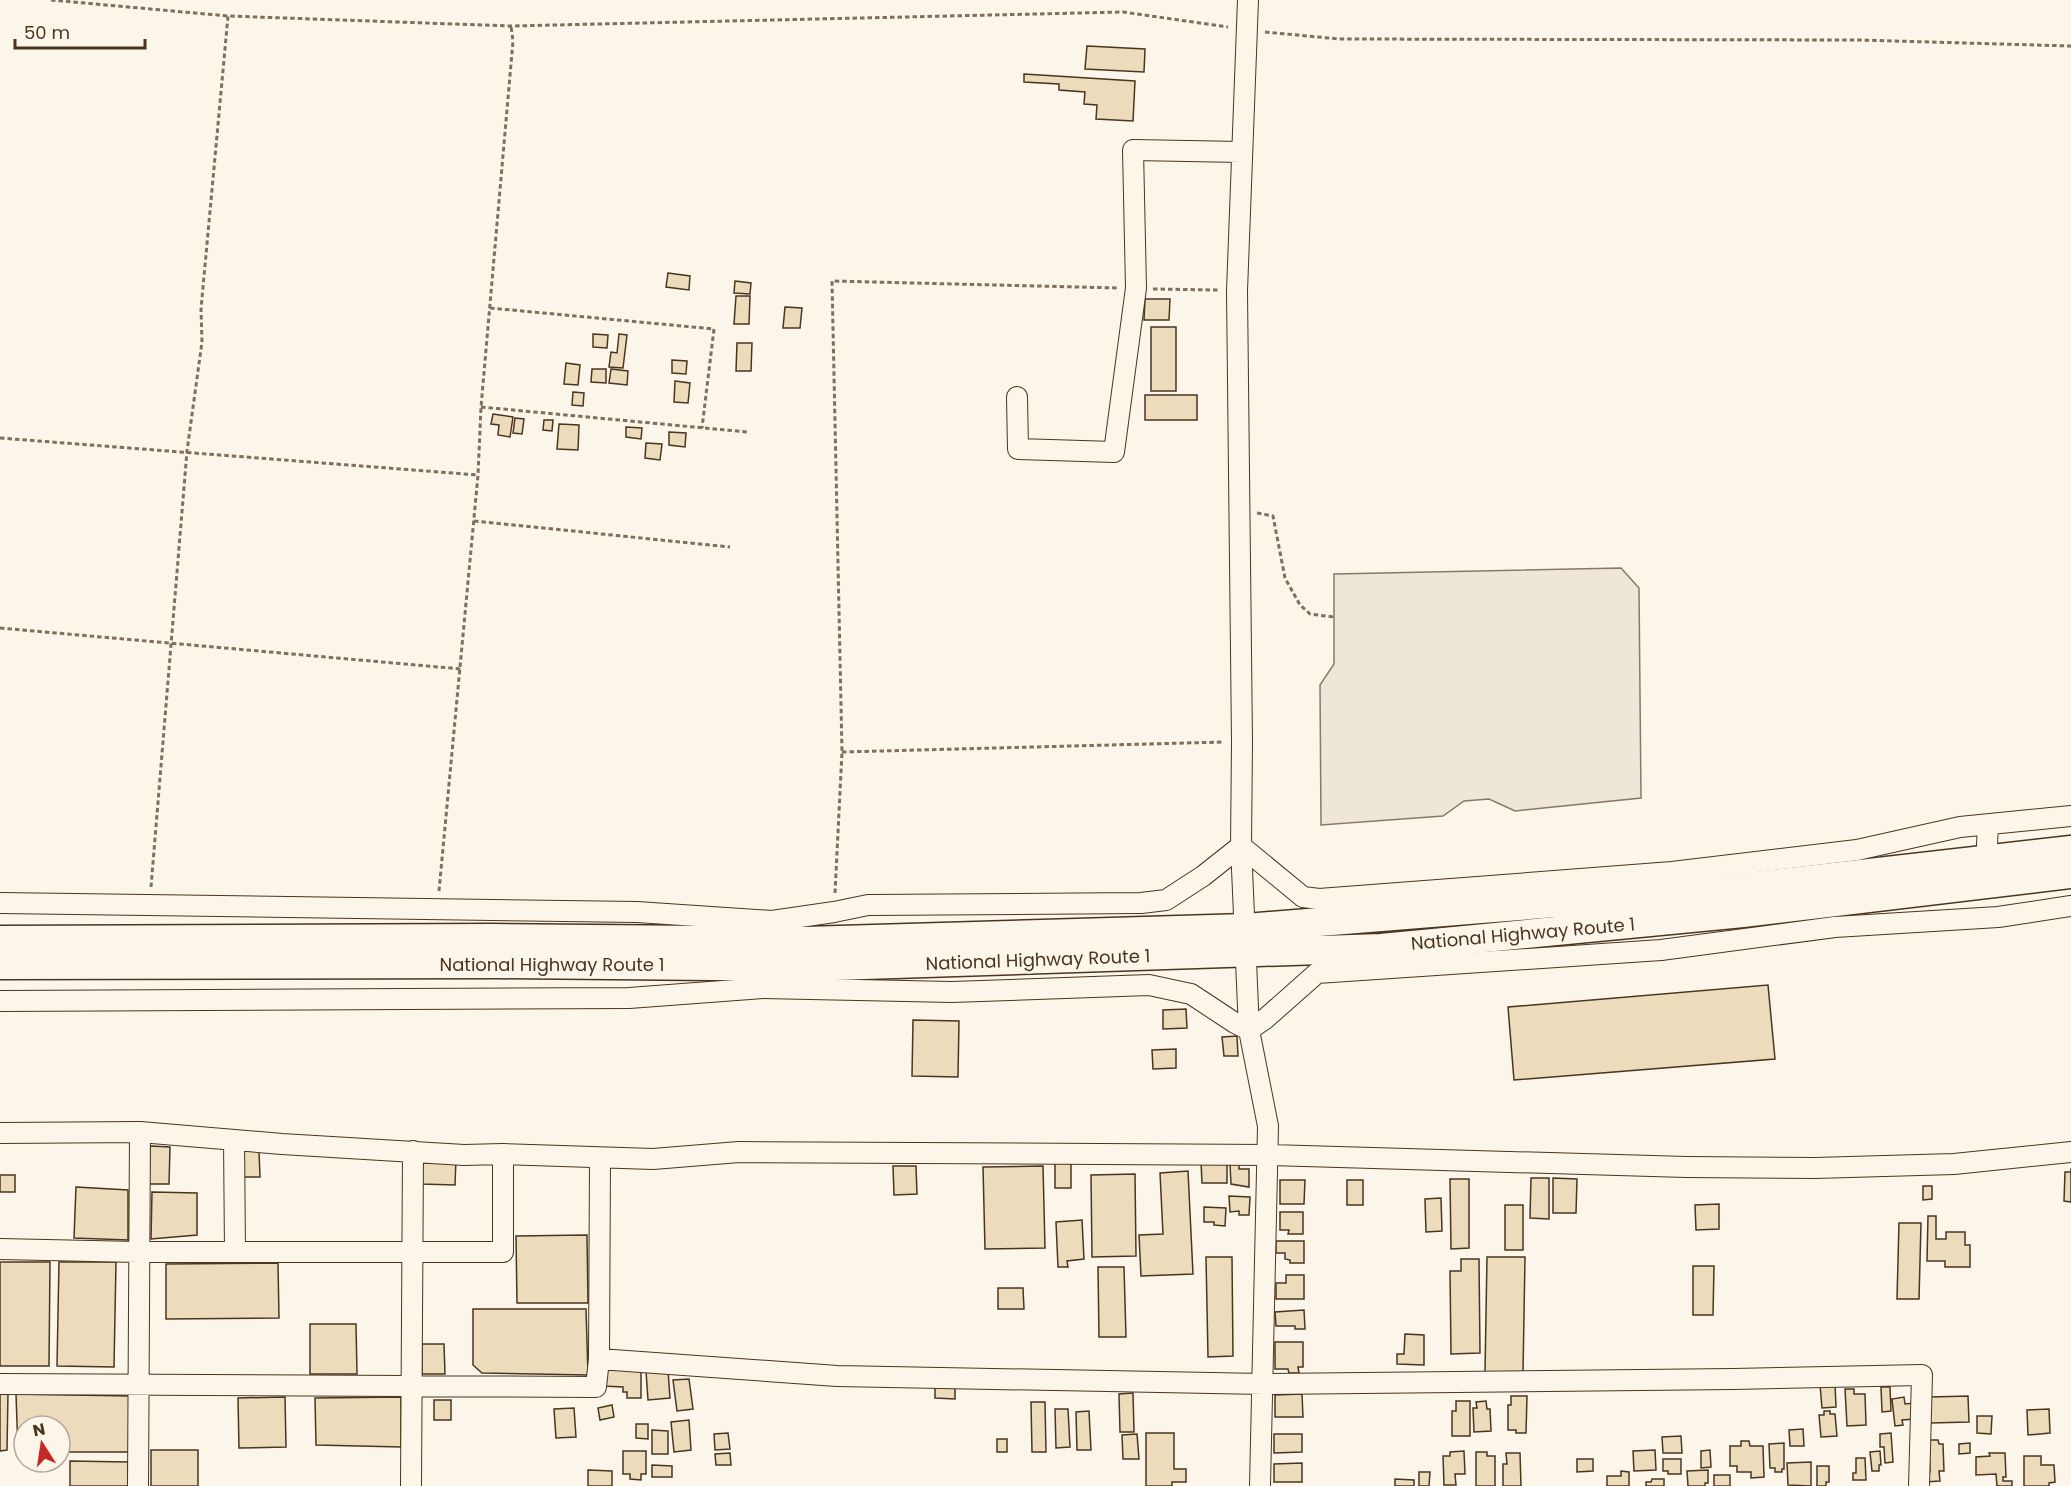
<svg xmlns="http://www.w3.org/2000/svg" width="2071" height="1486" font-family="Poppins,sans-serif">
	<rect width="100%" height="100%" fill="#fbf6e9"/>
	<path fill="#ede6d9" stroke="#887966" stroke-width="1.5" d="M1621 568 1639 588 1641 798 1515 811 1489 799 1464 801 1443 816 1321 825 1320 685 1334 664V574Z"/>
	<path fill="#ecdcbc" stroke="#4a3520" stroke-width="1.5" d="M1087 46 1145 49 1144 72 1085 69Z
		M1024 74 1135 81 1133 121 1096 119 1097 105 1084 104 1085 92 1059 90V84L1024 82Z
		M668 273 690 276 689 290 666 287Z
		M735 281 751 283 750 294 734 293Z
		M736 296H750L749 324H734Z
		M1145 299H1170L1169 320H1144Z
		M785 307 802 308 800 328H783Z
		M1151 327H1176V391H1151Z
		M593 334 608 335 607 348 593 347Z
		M619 334 627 335 623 368 609 367 611 352 617 353Z
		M737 343H752L751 371H736Z
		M672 360 687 361 686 374 672 373Z
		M566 363 580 365 578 385 564 384Z
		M592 369H606V383L591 382Z
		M611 369 628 371 627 385 609 383Z
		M675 381 690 383 688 403 674 402Z
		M573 392 584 393 583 406 572 405Z
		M1145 395H1197V420H1145Z
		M493 414 513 417 510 437 498 435 499 425 491 424Z
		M515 418 524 419 522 434 513 433Z
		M544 420H553L552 431 543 430Z
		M559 424 579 425 578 450 557 449Z
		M626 427 642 428 641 439 626 437Z
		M669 432 686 433 685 447 669 445Z
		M646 443 662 444 660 460 645 458Z
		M1768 985 1775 1059 1514 1080 1508 1007Z
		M1186 1009 1187 1028 1163 1029V1010Z
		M913 1020 959 1021 958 1077 912 1076Z
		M1237 1036 1238 1056H1224L1222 1037Z
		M1176 1049V1068L1153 1069 1152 1050Z
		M150 1146 170 1147 169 1184H149Z
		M244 1151H259L260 1177H244Z
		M431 1158 456 1159 455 1185 421 1184 422 1163H431Z
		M1201 1162H1227V1183H1202Z
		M1055 1163H1071V1188H1055Z
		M1230 1164H1239V1169H1249V1187L1231 1184Z
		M893 1166H916L917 1194 894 1195Z
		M1043 1166 1045 1248 985 1249 983 1167Z
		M2071 1168V1202L2064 1201 2065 1172H2071Z
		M1188 1171 1193 1274 1141 1276 1139 1235 1163 1234 1160 1173Z
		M1135 1174 1136 1256 1092 1257 1091 1175Z
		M0 1175H15V1192H0Z
		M1531 1178H1549V1219L1530 1218Z
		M1553 1178 1577 1179 1576 1213H1553Z
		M1450 1179H1469V1248L1451 1249Z
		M1280 1180H1305L1304 1204H1280Z
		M1347 1180H1363V1205H1347Z
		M1923 1186H1932V1199L1923 1200Z
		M76 1187 128 1190V1240L74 1238Z
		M152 1192 197 1193V1235L151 1239Z
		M1229 1196 1250 1197 1249 1215H1239V1211L1230 1212Z
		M1441 1198 1442 1231 1426 1232 1425 1199Z
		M1719 1204V1229L1696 1230 1695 1205Z
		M1505 1205H1523V1250H1505Z
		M1204 1207 1226 1208 1225 1226 1214 1225V1222H1204Z
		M1280 1212H1303V1234H1288L1289 1230H1280Z
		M1928 1216H1936V1239H1946V1232H1965V1245H1970V1267H1945V1261H1927Z
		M1082 1220 1084 1259 1067 1261 1068 1267H1058L1056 1222Z
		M1899 1223H1921L1919 1299H1897Z
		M587 1235 588 1303H517L516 1236Z
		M1276 1241H1304V1263H1290V1260L1285 1259V1253H1276Z
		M1206 1257H1232L1233 1356 1208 1357Z
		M1487 1257H1525L1523 1373 1485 1372Z
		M1461 1259H1479L1480 1353 1451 1354 1450 1271H1461Z
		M0 1262H50L49 1366H0Z
		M59 1262H116L114 1367 57 1366Z
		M278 1263 279 1318 166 1319V1264Z
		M1693 1266H1714L1713 1315H1693Z
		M1098 1267H1124L1126 1337H1099Z
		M1286 1275H1304V1299H1276V1283H1286Z
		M998 1288H1023L1024 1309H998Z
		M473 1309H586L588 1375 482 1373 473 1365Z
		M1304 1310 1305 1329H1295V1326H1276L1275 1312Z
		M310 1324H356L357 1374H310Z
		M1405 1334 1424 1335V1365L1397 1364V1354H1404Z
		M1275 1342H1303V1367H1298L1299 1373H1289L1288 1369H1275Z
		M422 1344H444L445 1374H422Z
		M604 1363 641 1364V1398H627V1392H623V1387L603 1386Z
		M668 1370 670 1398 648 1400 646 1371Z
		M689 1379 693 1409 677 1411 673 1380Z
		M1835 1384 1836 1407 1822 1408 1820 1385Z
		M935 1387H955V1399L935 1398Z
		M1881 1387H1890L1891 1411 1882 1412Z
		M1845 1389H1854V1394H1865L1866 1425 1847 1426Z
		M0 1393H8L7 1450 0 1451Z
		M1133 1393 1134 1432H1120L1119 1394Z
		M16 1394 130 1396 129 1452H60V1426H24V1452H18Z
		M1302 1394 1303 1417H1275V1395Z
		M1511 1396H1527L1526 1433H1516V1430H1508V1405H1511Z
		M1968 1396 1969 1422 1930 1423V1397Z
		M285 1397 286 1447 239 1448 238 1398Z
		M401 1397V1447L316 1445 315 1398Z
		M1904 1397 1905 1404 1914 1403 1915 1419 1902 1420 1903 1425 1895 1426 1892 1399Z
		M434 1400H451V1420H434Z
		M1456 1401H1470V1436H1452V1411H1456Z
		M1486 1401 1487 1409H1490L1491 1431 1474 1432 1473 1408H1477L1476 1402Z
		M1031 1402H1045L1046 1452H1032Z
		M612 1405 614 1417 600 1420 598 1408Z
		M574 1408 576 1437 556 1438 554 1409Z
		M1055 1409H1068L1070 1447 1056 1448Z
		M2049 1409 2050 1433 2028 1435 2027 1410Z
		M1089 1411 1091 1450H1077L1076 1412Z
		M1824 1411H1830V1414H1835L1837 1436 1821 1437 1819 1415H1824Z
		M1977 1416H1992L1991 1434 1977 1433Z
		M689 1420 691 1450 674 1452 671 1422Z
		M636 1424H648V1439L636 1438Z
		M1803 1429 1804 1446H1790L1789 1430Z
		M652 1430 668 1431V1454H652Z
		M728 1433 730 1449 715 1450 714 1434Z
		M1146 1433H1174V1469H1186V1482H1172V1486H1146Z
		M1891 1433 1893 1462 1885 1463 1884 1447H1880V1434Z
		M1137 1434 1139 1459H1123L1122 1435Z
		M1274 1434H1302V1452L1274 1453Z
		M1681 1436 1682 1453H1663L1662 1437Z
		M997 1439H1007V1452H997Z
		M1929 1440H1938L1939 1444H1943L1944 1471H1939L1940 1481 1925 1482 1924 1472H1930Z
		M1741 1441H1749L1750 1446H1763L1764 1477 1751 1478V1472H1737V1466H1730V1446H1741Z
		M1784 1443V1469H1782V1472H1775V1468H1770L1769 1444Z
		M1970 1443V1453L1959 1454V1444Z
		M151 1450H198V1486H151Z
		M1655 1450 1656 1470 1634 1471 1633 1451Z
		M1710 1450 1711 1467 1701 1468V1451Z
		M623 1451H646V1474H641V1480L630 1479V1474H623Z
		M1464 1451 1465 1474H1455L1456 1485H1444L1443 1456H1450V1452Z
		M1880 1451 1881 1465H1879V1471H1872L1870 1452Z
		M1476 1452H1487V1456H1495V1486H1476Z
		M730 1453 731 1465H716L715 1454Z
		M1506 1453H1520L1521 1486H1503V1464H1507Z
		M1989 1453H2005L2006 1477H2003V1481H2012V1486H1997L1996 1474 1976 1475V1457L1990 1456Z
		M2024 1456H2041V1465H2054L2055 1482 2049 1483V1486H2024Z
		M1856 1458H1865L1866 1480H1853V1473H1856Z
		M1577 1459H1593V1471L1577 1472Z
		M1663 1459H1681V1474H1668V1471H1663Z
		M70 1461 128 1462V1486H70Z
		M1811 1462V1486L1788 1485 1787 1463Z
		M1302 1463V1482H1274V1464Z
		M652 1465 672 1466V1477H652Z
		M1817 1466H1829V1482H1826V1486H1817Z
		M588 1470 612 1471V1486H588Z
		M1708 1470V1483H1705V1486H1688L1687 1471Z
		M1621 1471 1629 1472V1486H1607V1476H1621Z
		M1419 1472H1430L1429 1486H1419Z
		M1714 1475H1730V1486H1714Z
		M1395 1479 1414 1480V1486H1395Z
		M1652 1479H1664V1486H1646V1482H1651Z"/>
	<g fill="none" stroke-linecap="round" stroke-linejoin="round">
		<g stroke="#4a3520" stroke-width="22">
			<path id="minor" d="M1248 0 1237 291 1242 742 1241 846 1249 1030 1268 1126 1260 1486
				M1017 397 1018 449 1114 452 1136 288 1133 150 1241 152
				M1987 845 1988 825
				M1241 846 1303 897 1319 899 1672 872 1857 850 1960 827 2071 816
				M0 903 637 912 772 921 834 912 868 905 1141 903 1166 900 1203 876 1241 846
				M0 1001 629 998 763 988 952 992 1149 985 1191 994 1235 1023 1249 1030 1265 1019 1317 973 1661 950 1835 927 1998 917 2071 906
				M0 1133 140 1132 282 1144 464 1155 503 1154 653 1159 739 1152 1268 1155 1686 1167 1815 1168 1954 1164 2071 1152
				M234 1140 235 1252
				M0 1249 138 1252H503V1154
				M599 1359 600 1158
				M0 1384 596 1387 599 1359 837 1376 1263 1384 1733 1379 1922 1375 1919 1486
				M138 1486 140 1132
				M411 1486 413 1151"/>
		</g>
		<g stroke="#4a3520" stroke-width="31">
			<path id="highway" d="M0 940 492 938 805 941 1246 928 1728 889 2071 850
				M0 965 496 964 803 967 1381 948 1743 913 2071 874"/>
		</g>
		<path stroke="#7f6f5c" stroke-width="3" stroke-dasharray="4.5 3" stroke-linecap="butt" d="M51 0 228 16 511 26 1123 12 1228 27
			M1265 32 1339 39 1859 40 2071 46
			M1153 289 1218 290
			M490 308 714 329 702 428
			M481 407 747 432
			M0 438 478 475
			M1257 513 1273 516 1285 578 1300 605 1310 614 1334 617
			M474 521 730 547
			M0 628 461 669
			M842 752 1224 742
			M151 887 187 451 202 342 201 309 228 16
			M439 891 478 475 481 407 513 41 511 26
			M835 893 842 752 832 281 1119 288"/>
		<use href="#minor" stroke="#fbf6e9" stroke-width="20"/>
		<use href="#highway" stroke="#fbf6e9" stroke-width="28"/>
	</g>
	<g text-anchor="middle" stroke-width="4.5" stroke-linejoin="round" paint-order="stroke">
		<g font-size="18" fill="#4a3520" stroke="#fbf6e9">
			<text transform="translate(1523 934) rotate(-5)" y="6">National Highway Route 1</text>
			<text transform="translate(1038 960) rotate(-2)" y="6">National Highway Route 1</text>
			<text x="552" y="971">National Highway Route 1</text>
		</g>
	</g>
	<g transform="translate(42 1444) rotate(348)"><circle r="28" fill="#fbf6e9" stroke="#b4a999" stroke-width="1.5"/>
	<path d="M0-4.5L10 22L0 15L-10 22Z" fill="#c62828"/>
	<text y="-9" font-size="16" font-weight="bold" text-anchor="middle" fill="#4a3520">N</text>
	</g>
	<path d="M15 39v9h130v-9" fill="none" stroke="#4a3520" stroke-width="3"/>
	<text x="24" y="39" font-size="18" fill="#4a3520" stroke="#fbf6e9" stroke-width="4.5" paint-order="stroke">50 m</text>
</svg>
